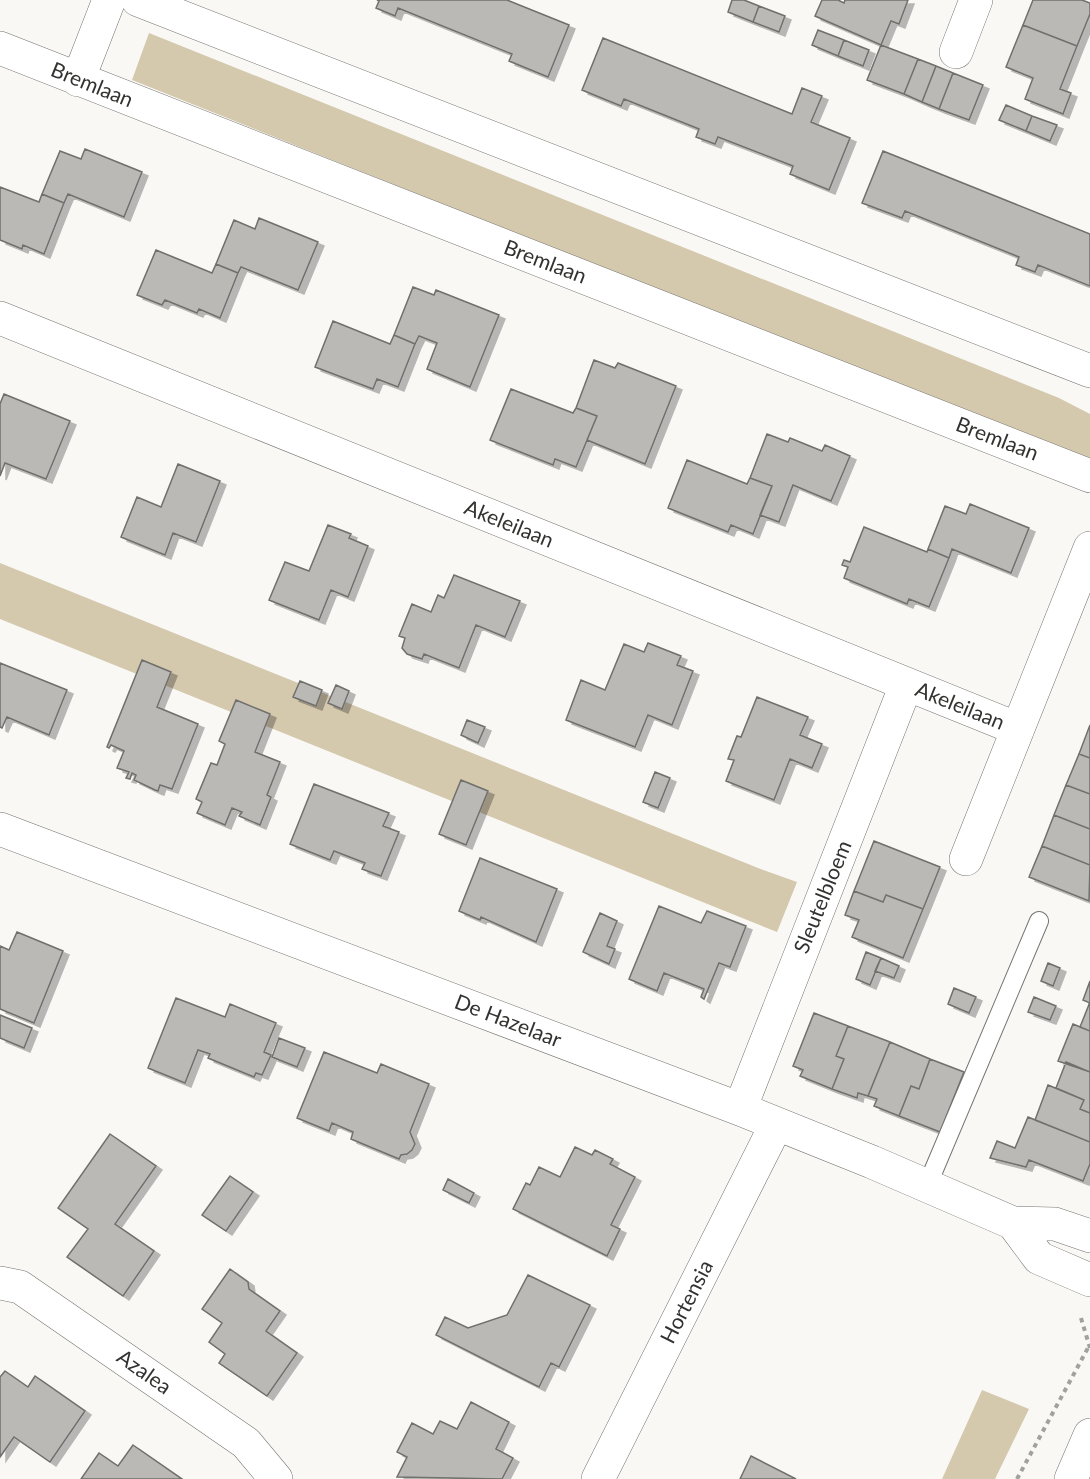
<svg xmlns="http://www.w3.org/2000/svg" width="1090" height="1479" font-family="Lato,sans-serif">
	<defs>
		<filter id="shadow"><feDropShadow dx="6" dy="4" stdDeviation="0" flood-color="#0004"/></filter>
	</defs>
	<rect width="100%" height="100%" fill="#f9f8f5"/>
	<path fill="#d4c8ad" d="M149 33 1059 398 1090 414V458L1035 441 132 80Z
		M0 563 758 868 797 882 777 932 0 619Z
		M982 1390 1029 1409 995 1479H942Z"/>
	<path fill="#bab9b6" stroke="#706f6c" stroke-width="1.5" filter="url(#shadow)" d="M377 0H507L569 25 548 77 509 61 512 54 398 8 395 16 376 8 379 1Z
		M732 0H744L759 6 753 22 728 12Z
		M822 0H838L844 3 845 0H908L899 24 891 21 881 45 815 16Z
		M1033 0H1082L1090 3V14L1077 46 1023 25Z
		M759 6 785 16 779 32 753 22Z
		M1023 25 1077 46 1060 89 1071 93 1063 114 1025 99 1033 78 1006 67Z
		M818 30 844 40 838 56 812 45Z
		M603 38 792 114 802 88 822 96 811 122 850 138 829 190 790 174 793 166 718 137 715 144 696 137 699 129 624 99 621 106 582 90Z
		M844 40 869 50 863 66 838 56Z
		M881 45 918 59 904 94 867 80Z
		M918 59 936 66 922 102 904 94Z
		M936 66 953 73 939 109 922 102Z
		M953 73 983 85 969 120 939 109Z
		M1006 105 1032 116 1026 131 999 120Z
		M1032 116 1057 125 1050 141 1026 131Z
		M85 149 142 172 124 217 68 194 64 203 42 194 60 151 81 159Z
		M883 151 1090 234V286L1038 265 1035 272 1016 265 1019 257 905 211 902 218 862 203Z
		M0 187 39 202 42 194 64 203 44 254 23 245 22 249 0 240Z
		M259 218 318 242 298 290 241 267 238 273 216 264 234 220 255 229Z
		M156 250 212 273 216 264 238 273 220 318 199 309 197 313 165 300 162 305 137 295Z
		M413 287 434 295 436 290 499 315 470 387 427 369 437 343 419 336 415 344 394 335Z
		M333 321 390 344 394 335 415 344 398 387 377 379 373 389 315 367Z
		M594 360 615 368 618 363 676 386 645 464 587 440 597 416 576 408Z
		M511 389 573 413 576 408 597 416 576 467 555 459 553 465 490 440Z
		M4 394 70 421 46 479 5 463 0 476V404Z
		M767 434 788 442 790 438 822 451 825 445 850 456 831 501 793 485 779 522 760 515 772 486 750 478Z
		M687 460 747 484 750 478 772 486 753 534 731 525 728 532 668 508Z
		M178 464 220 481 196 542 173 533 165 555 121 537 137 497 161 507Z
		M970 504 1029 528 1011 573 952 549 949 558 928 549 945 506 966 514Z
		M328 525 351 534 349 538 368 546 348 597 331 590 319 620 269 600 285 562 309 571Z
		M864 527 927 552 928 549 949 558 929 607 909 599 907 604 844 578 848 567 842 565 844 560 850 562Z
		M454 575 520 601 505 637 476 625 459 668 424 654 422 659 407 654 402 648 405 638 399 636 412 604 431 612 438 595 444 598Z
		M648 643 681 656 677 665 693 671 672 725 648 715 635 747 566 720 581 680 605 690 624 644 644 652Z
		M142 660 171 672 157 707 198 724 172 789 160 785 158 791 155 790 134 780 136 775 132 773 130 779 126 778 129 772 117 768 124 751 111 745 109 748 107 747Z
		M0 663 67 690 49 735 7 717 2 728 0 727Z
		M300 681 322 690 316 706 293 697Z
		M336 685 349 691 342 709 328 703Z
		M757 697 808 717 800 735 822 744 812 768 790 759 774 800 726 781 734 760 728 759 737 736 741 737Z
		M236 700 270 714 255 752 280 762 267 795 271 797 260 825 239 816 242 812 232 808 225 825 197 813 202 802 196 799 211 763 217 765 225 744 219 741Z
		M467 720 485 727 478 743 461 735Z
		M1090 725V758L1079 754Z
		M1079 754 1090 758V794L1066 785Z
		M655 772 670 778 658 808 643 802Z
		M461 780 488 791 466 845 439 834Z
		M314 784 389 813 383 826 399 832 381 876 362 869 365 863 334 851 330 860 290 844Z
		M1066 785 1090 794V829L1054 815Z
		M1054 815 1090 829V865L1042 846Z
		M874 841 940 867 923 909 886 895 883 902 854 891Z
		M1042 846 1090 865 1089 901 1029 877Z
		M480 858 557 889 536 942 481 917 480 920 459 911Z
		M854 891 883 902 886 895 923 909 903 958 852 937 859 920 845 915Z
		M659 906 701 923 707 911 746 926 730 967 719 963 704 999 701 997 704 989 664 973 657 991 629 979Z
		M600 913 617 921 607 946 615 949 609 964 583 952Z
		M17 932 63 951 34 1023 0 1009V946L9 950Z
		M866 952 881 958 870 985 856 979Z
		M881 958 899 966 894 978 875 971Z
		M1048 963 1060 968 1053 986 1041 981Z
		M1090 981V1003L1083 1000Z
		M954 988 976 997 969 1013 948 1004Z
		M1034 997 1056 1006 1050 1020 1028 1012Z
		M176 998 225 1017 230 1004 276 1023 264 1052 271 1055 262 1075 256 1073 254 1077 208 1058 210 1054 198 1050 185 1083 148 1068Z
		M1090 1002V1031L1080 1027Z
		M814 1013 848 1026 836 1056 844 1059 832 1089 800 1076 803 1070 793 1066Z
		M0 1015 32 1028 24 1048 0 1038Z
		M1073 1024 1090 1031V1072L1058 1061Z
		M848 1026 890 1042 868 1096 858 1093 857 1098 832 1089 844 1059 836 1056Z
		M279 1038 305 1048 297 1067 272 1057Z
		M890 1042 930 1059 919 1089 911 1086 899 1116 874 1106 877 1099 868 1096Z
		M324 1052 377 1073 381 1064 429 1084 410 1132 415 1144 412 1150 407 1154 401 1155 399 1159 351 1139 353 1132 332 1123 329 1131 297 1118Z
		M930 1059 964 1072 940 1132 899 1116 911 1086 919 1089Z
		M1066 1062 1090 1072V1113L1080 1109 1084 1100 1056 1088Z
		M1048 1085 1084 1100 1080 1109 1090 1113V1142L1035 1120Z
		M1028 1117 1090 1142V1164L1083 1181 1029 1160 1026 1167 990 1158 997 1141 1015 1148Z
		M110 1134 156 1166 115 1224 154 1251 123 1296 67 1257 88 1229 58 1208Z
		M575 1147 592 1155 595 1150 613 1159 610 1164 635 1177 611 1225 620 1229 607 1256 513 1209 526 1183 530 1185 539 1167 560 1177Z
		M230 1176 253 1192 226 1231 202 1215Z
		M448 1179 474 1193 469 1203 443 1190Z
		M230 1269 248 1282 249 1289 280 1311 266 1331 297 1353 267 1396 219 1363 225 1354 209 1342 222 1323 202 1309Z
		M528 1275 590 1305 559 1367 551 1363 539 1387 436 1335 445 1317 468 1328 507 1315Z
		M5 1371 28 1387 35 1376 85 1411 50 1462 14 1437 0 1457V1377Z
		M471 1402 509 1422 496 1449 513 1458 502 1479 397 1477 407 1457 397 1452 412 1423 433 1434 440 1421 457 1429Z
		M133 1445 182 1479H81L99 1453 118 1466Z
		M751 1456 796 1479H740Z"/>
	<g fill="none" stroke-linecap="round" stroke-linejoin="round">
		<g stroke="#757471" stroke-width="20">
			<path id="service" d="M927 1186 1039 921"/>
		</g>
		<g stroke="#757471" stroke-width="34">
			<path id="minor" d="M138 0 1090 371
				M0 48 1090 476
				M956 52 976 0
				M78 80 109 0
				M0 318 1018 729
				M0 829 740 1109 872 1162 1013 1223 1055 1224 1090 1236
				M966 859 1090 548
				M740 1109 906 685
				M1013 1223 1039 1258 1090 1280
				M0 1283 20 1287 246 1443 276 1479
				M598 1479 776 1125"/>
		</g>
		<g stroke="#757471" stroke-width="34">
			<path id="tertiary" d="M1071 1479 1090 1435"/>
		</g>
		<path stroke="#a1a19f" stroke-width="4" stroke-dasharray="4.5 4.5" stroke-linecap="butt" d="M1081 1318 1090 1348
			M1017 1479 1089 1346"/>
		<use href="#service" stroke="#fff" stroke-width="18"/>
		<use href="#minor" stroke="#fff" stroke-width="33"/>
		<use href="#tertiary" stroke="#fff" stroke-width="33"/>
	</g>
	<g text-anchor="middle" stroke-width="4.5" stroke-linejoin="round" paint-order="stroke">
		<g font-size="21" fill="#323231" stroke="#fff">
			<text transform="translate(92 85) rotate(22)" y="7">Bremlaan</text>
			<text transform="translate(545 262) rotate(21)" y="7">Bremlaan</text>
			<text transform="translate(997 439) rotate(21)" y="7">Bremlaan</text>
			<text transform="translate(509 524) rotate(22)" y="7">Akeleilaan</text>
			<text transform="translate(960 706) rotate(22)" y="7">Akeleilaan</text>
			<text transform="translate(823 897) rotate(-68)" y="7">Sleutelbloem</text>
			<text transform="translate(508 1021) rotate(21)" y="7">De Hazelaar</text>
			<text transform="translate(687 1302) rotate(-63)" y="7">Hortensia</text>
			<text transform="translate(144 1372) rotate(35)" y="7">Azalea</text>
		</g>
	</g>
</svg>
